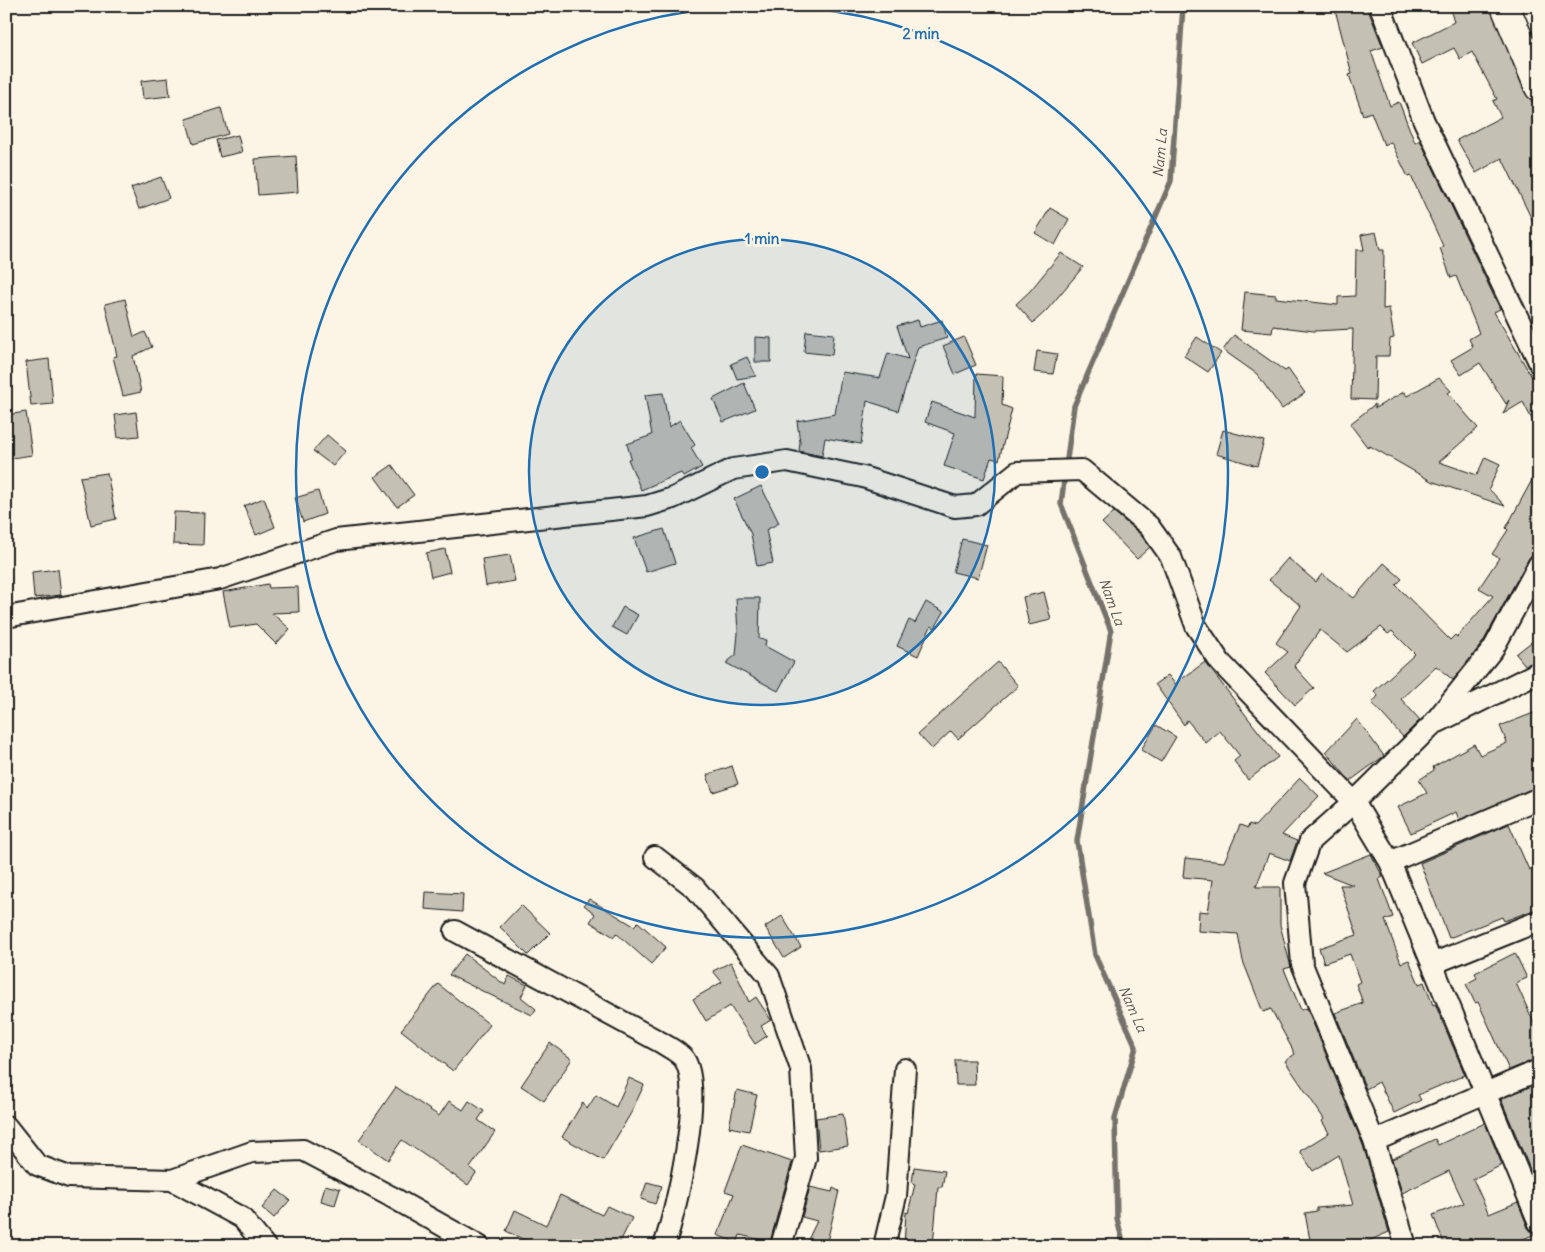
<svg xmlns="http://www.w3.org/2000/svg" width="1545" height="1252" font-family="Delius,sans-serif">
	<rect width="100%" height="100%" fill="#fcf5e5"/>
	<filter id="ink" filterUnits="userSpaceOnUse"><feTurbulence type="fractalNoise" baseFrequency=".02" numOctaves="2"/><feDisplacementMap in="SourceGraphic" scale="10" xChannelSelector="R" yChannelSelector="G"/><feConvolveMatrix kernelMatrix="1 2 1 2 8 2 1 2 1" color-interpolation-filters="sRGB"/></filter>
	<g filter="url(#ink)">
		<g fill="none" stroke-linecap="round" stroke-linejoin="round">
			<path stroke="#75726c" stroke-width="5.5" d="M1124 1246 1117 1219 1115 1118 1136 1047 1095 955 1077 841 1111 631 1061 504 1074 406 1171 181 1183 6"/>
		</g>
		<path fill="#c4c0b3" stroke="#1c1c1c" d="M1334 6H1366L1371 17 1383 47 1371 51 1390 106 1399 102 1415 143 1420 140 1500 309 1494 312 1539 389V433L1523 402 1503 414 1509 400 1506 404 1480 363 1461 375 1451 360 1473 347 1469 339 1479 333 1456 276 1451 278 1440 248 1443 246 1411 176 1408 177 1391 142 1384 145 1371 112 1363 115 1349 75 1352 74Z
			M1449 6H1490L1525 93 1532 101 1539 114V234L1502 158 1476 173 1457 140 1501 117 1493 101 1497 99 1472 52 1460 59 1454 48 1422 64 1412 43 1454 22Z
			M168 78 170 96 143 99 141 81Z
			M221 108 228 134 193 144 186 119Z
			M238 135 242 152 220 157 216 140Z
			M296 156 298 192 258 195 255 159Z
			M161 177 169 198 139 209 131 188Z
			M1050 208 1069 219 1055 245 1035 233Z
			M1376 232 1380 250H1384L1383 309 1389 308 1394 338 1390 339 1389 356H1376L1375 400 1351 399 1353 329 1314 331 1273 326 1272 333 1241 330 1245 292 1276 295V298L1338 305V297L1355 296 1356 250H1364L1361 235Z
			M1061 253 1083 267 1047 310 1033 323 1016 304 1030 291Z
			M125 299 134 337 145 332 152 347 133 356 141 392 123 396 113 357 117 356 105 304Z
			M918 320 920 327 942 320 947 338 918 347 898 411 867 401 861 444 825 438 822 456 799 451 800 442 797 421 835 414 842 372 880 378 888 353 908 359 897 326Z
			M806 331 834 334 832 355 804 352Z
			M1234 335 1285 371 1288 369 1305 393 1282 409 1257 374 1223 350Z
			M755 337 771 338V362H755Z
			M964 337 976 365 955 374 943 346Z
			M1197 337 1221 353 1208 372 1184 356Z
			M1037 351 1057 354 1053 374 1034 372Z
			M747 357 756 376 737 379 731 364Z
			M49 359 53 404 31 406 26 362Z
			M976 374 1003 376 1002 405 1012 409 999 460 991 458 984 479 944 466 955 433 925 422 932 402 975 417Z
			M1439 378 1451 391 1448 393 1478 428 1439 462 1477 475 1485 457 1500 464 1489 489 1505 506 1431 481 1370 446 1368 448 1350 424 1375 404V408L1404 392 1407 396Z
			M744 383 755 409 723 422 713 399Z
			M663 393 669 427 680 420 695 445 691 448 702 467 684 477 681 473 641 490 628 459 631 458 627 444 652 435 645 395Z
			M26 412 32 455 6 459V415Z
			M136 412 139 436 118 438 115 415Z
			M1223 430 1264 441 1257 466 1216 454Z
			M327 435 346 451 333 466 313 451Z
			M392 465 414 495 397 507 375 477Z
			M1539 467V550L1529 558 1483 642 1453 680 1436 666 1401 699 1420 720 1403 737 1372 703 1378 696 1374 691 1415 654 1392 631 1388 634 1381 627 1347 652 1320 630 1294 666 1314 688 1295 705 1265 673 1288 652 1276 643 1301 606 1269 580 1288 558 1316 582 1322 574 1354 598 1384 563 1402 579 1396 585 1450 640 1455 635 1457 637 1493 596 1479 588 1499 558 1492 554 1508 530 1506 528Z
			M107 473 116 519 91 525 80 477Z
			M761 486 779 523 766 530 773 563 757 566 751 534 734 499Z
			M318 491 325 514 303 522 295 498Z
			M264 498 275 527 256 535 244 506Z
			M174 512 204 513 203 545 173 544Z
			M1114 512 1140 534 1150 547 1137 559 1102 523Z
			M664 529 675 563 646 572 634 538Z
			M962 539 987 545 978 578 953 572Z
			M445 549 450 572 431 577 426 553Z
			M510 555 515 581 486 586 482 559Z
			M58 569 61 595 34 598 32 572Z
			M268 584 269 588 298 587 299 612 272 613 290 629 276 644 256 624 230 628 223 592Z
			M1044 592 1051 620 1029 625 1023 597Z
			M736 598H760L759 639 766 640 765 646 794 662 778 691 726 663 736 655 738 633Z
			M926 602 944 612 935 628 931 626 918 656 897 646 909 620 915 623Z
			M623 607 638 615 627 635 612 627Z
			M1539 636V660L1525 665 1516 654Z
			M998 662 1018 686 958 739 951 731 932 749 918 734Z
			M1205 662 1278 757 1248 780 1234 761 1240 756 1220 731 1206 743 1187 720 1184 725 1155 684 1168 675 1175 684Z
			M1539 711V786L1459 820 1456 812 1411 833 1398 807 1427 793 1419 780 1434 770 1433 767 1474 744 1480 755 1507 743 1500 726Z
			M1357 719 1384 756 1350 781 1326 752Z
			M1156 725 1176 737 1161 762 1141 750Z
			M732 766 738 784 713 792 707 775Z
			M1300 778 1319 796 1282 835 1297 841 1290 861 1269 853 1256 887H1280V925L1291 967 1284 969 1301 1010 1307 1008 1363 1145 1389 1232 1357 1246H1311L1305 1213 1317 1211V1208L1353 1205 1339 1155 1313 1171 1300 1151 1329 1133 1322 1121 1324 1119 1285 1061 1295 1054 1271 1009 1263 1012 1243 961 1238 934 1198 931 1199 911 1208 912 1213 880 1183 877 1185 858 1224 862 1240 825 1248 828 1249 824 1255 826Z
			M1509 824 1529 870 1539 865V908L1504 921 1502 917 1449 938 1420 863Z
			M1371 854 1383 877 1379 879 1393 917 1385 920 1401 963 1409 960 1419 984 1424 982 1433 1005 1435 1004 1465 1075 1418 1095 1421 1100 1394 1113 1379 1082 1366 1089 1335 1013 1363 1003 1356 984 1360 982 1350 954 1324 963 1319 948 1357 935 1340 885H1353L1322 873Z
			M426 892 463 894 462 912 425 909Z
			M589 899 634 926 638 922 666 947 651 964 616 933 614 937 590 922 595 914 584 905Z
			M521 905 550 933 528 955 500 927Z
			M782 916 801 947 784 958 765 927Z
			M1515 953 1527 978 1516 983 1539 1034V1058L1509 1070 1478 1002 1475 1003 1466 984 1477 978 1475 973Z
			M465 954 505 985 509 976 527 985 521 997 536 1009 532 1015 449 975Z
			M731 962 749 1002 756 997 771 1020 761 1026 767 1036 755 1044 730 1006 706 1021 693 999 722 982 713 971Z
			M438 984 490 1025 453 1071 401 1030Z
			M550 1043 572 1059 544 1101 521 1086Z
			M955 1060H974L975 1085H956Z
			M629 1078 644 1085 631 1113 603 1160 562 1137 583 1102 587 1109 596 1095 616 1107Z
			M1539 1083V1191L1501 1099Z
			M396 1087 439 1116 449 1101 463 1110 469 1101 484 1111 478 1120 495 1132 470 1168 476 1173 468 1185 402 1140 388 1160 359 1140Z
			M737 1090 757 1095 749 1131 729 1127Z
			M843 1114 848 1146 819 1150 816 1118Z
			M1485 1123 1502 1165 1473 1179 1489 1214 1518 1202 1528 1228 1535 1234 1507 1246H1445L1433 1215 1464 1203 1449 1171 1402 1193 1392 1159 1435 1139 1438 1145Z
			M742 1145 792 1162 770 1242 740 1235 737 1243 717 1235 734 1194 725 1191Z
			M914 1167 945 1171 942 1187H938L933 1246H904L906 1212 908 1213 915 1184 912 1183Z
			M647 1182 662 1186 655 1204 641 1199Z
			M325 1185 340 1189 335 1205 321 1201Z
			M810 1187 832 1192 833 1188 839 1191 826 1246H805L817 1221 802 1217Z
			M277 1190 290 1200 274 1218 262 1208Z
			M560 1195 602 1215 607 1206 632 1218 618 1246H537L506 1231 515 1210 546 1225Z"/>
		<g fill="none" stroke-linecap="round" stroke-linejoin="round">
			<g stroke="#1c1c1c" stroke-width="24">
				<path id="minor" d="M1380 6 1424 121 1539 362
					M6 617 220 579 336 540 647 506 673 498 733 469 787 461 863 477 955 507 976 505 1017 472 1082 470 1149 526 1171 557 1196 626 1220 662 1354 802 1390 862 1539 1223
					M1438 722 1539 672
					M655 857 695 888 769 976 801 1069 806 1158 781 1246
					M1390 862 1539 798
					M455 931 662 1043C668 1047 679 1052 684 1059 705 1088 676 1211 664 1246
					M1432 964 1539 921
					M6 1126 37 1165 69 1177 172 1180 242 1218 265 1246
					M1374 1141 1539 1070
					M172 1180 252 1152 303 1150 390 1196 479 1246
					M884 1246 896 1196 905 1069
					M1406 1246 1374 1141 1302 964 1295 883 1310 841 1354 802 1432 725 1493 649 1539 564"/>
			</g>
			<g stroke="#1c1c1c" stroke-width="31">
				<path id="secondary" d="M1505 6 1539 87"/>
			</g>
			<use href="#minor" stroke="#fcf5e5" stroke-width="20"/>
			<use href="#secondary" stroke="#fcf5e5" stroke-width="28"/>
		</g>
	</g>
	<circle cx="762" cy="472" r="233" fill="#1f6fb2" fill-opacity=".12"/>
	<g fill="none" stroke="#1f6fb2" stroke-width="2.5">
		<circle cx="762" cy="472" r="233"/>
		<path d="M778 6A466 466 0 1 1 746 6"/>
	</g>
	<g text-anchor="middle" stroke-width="5" stroke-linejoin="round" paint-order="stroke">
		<g font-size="14" font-style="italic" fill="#575551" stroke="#fcf5e5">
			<text transform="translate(1160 153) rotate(-85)" y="5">Nam La</text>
			<text transform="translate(1112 602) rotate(70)" y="5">Nam La</text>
			<text transform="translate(1133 1009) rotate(66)" y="5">Nam La</text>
		</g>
	</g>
	<circle cx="762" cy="472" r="8" fill="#1f6fb2" stroke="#fcf5e5" stroke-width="2.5"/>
	<g font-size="15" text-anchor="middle" font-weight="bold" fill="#1f6fb2" stroke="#fcf5e5" stroke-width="5" stroke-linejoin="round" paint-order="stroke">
		<text x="921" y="39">2 min</text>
		<text x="762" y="244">1 min</text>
	</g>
	<rect width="1545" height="1252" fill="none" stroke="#fcf5e5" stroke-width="25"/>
	<rect x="12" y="12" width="1520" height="1227" fill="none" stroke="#1c1c1c" stroke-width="2" filter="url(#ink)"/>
</svg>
